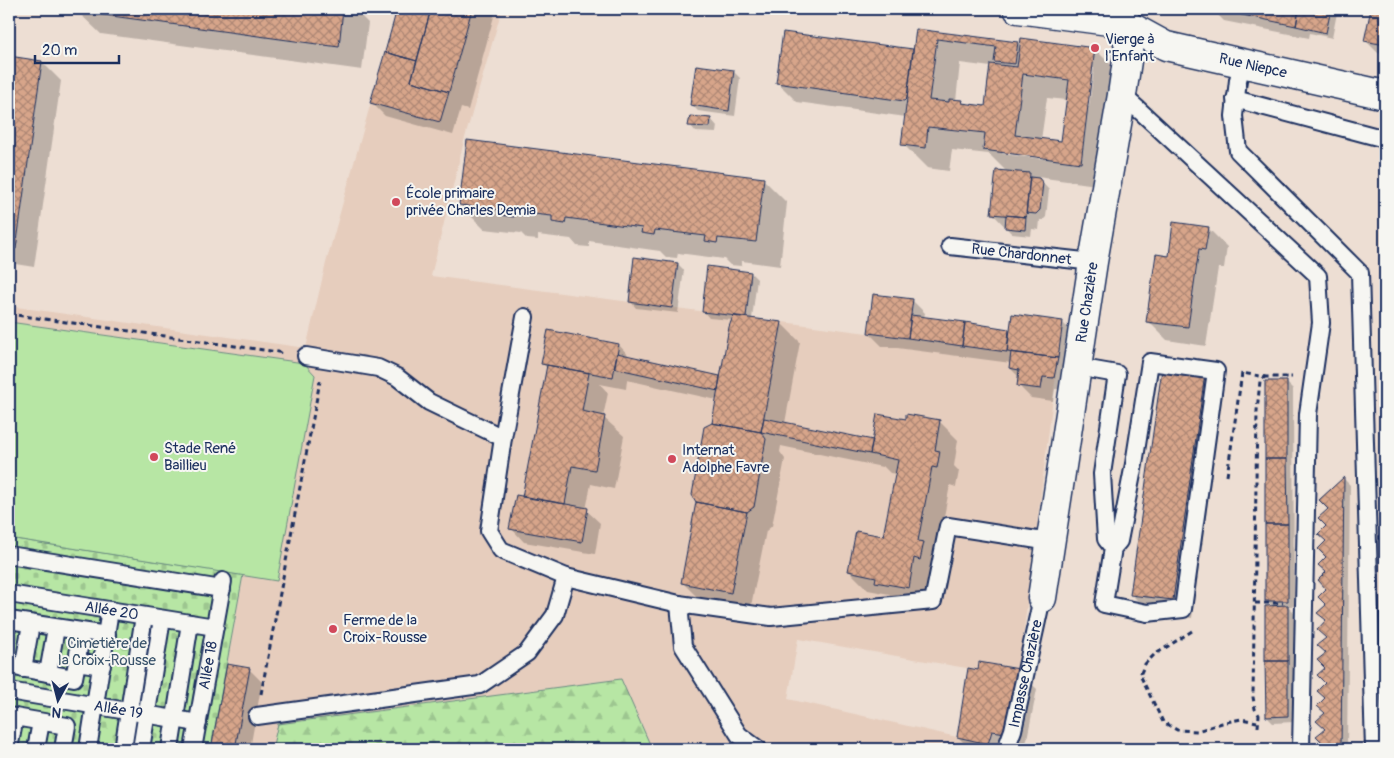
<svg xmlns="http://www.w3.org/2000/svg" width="1394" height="758" font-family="Pangolin,sans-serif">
	<defs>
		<pattern id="forest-firs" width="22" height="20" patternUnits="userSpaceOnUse" patternTransform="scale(1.25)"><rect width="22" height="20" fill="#b7e6a4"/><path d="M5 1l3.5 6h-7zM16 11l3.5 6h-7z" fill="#9dc690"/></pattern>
		<pattern id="cemetery-stones" width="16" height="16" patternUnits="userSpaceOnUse" patternTransform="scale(1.25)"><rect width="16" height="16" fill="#b7e6a4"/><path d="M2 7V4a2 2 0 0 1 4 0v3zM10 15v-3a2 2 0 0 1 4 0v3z" fill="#9dc690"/></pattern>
		<pattern id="building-cross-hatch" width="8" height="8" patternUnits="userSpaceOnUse" patternTransform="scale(1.25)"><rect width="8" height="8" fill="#d7a58a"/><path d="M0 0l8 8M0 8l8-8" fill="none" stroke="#ae8774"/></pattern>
	</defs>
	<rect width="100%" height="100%" fill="#edded3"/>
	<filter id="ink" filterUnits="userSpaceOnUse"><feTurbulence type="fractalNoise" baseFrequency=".02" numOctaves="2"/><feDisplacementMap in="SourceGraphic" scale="10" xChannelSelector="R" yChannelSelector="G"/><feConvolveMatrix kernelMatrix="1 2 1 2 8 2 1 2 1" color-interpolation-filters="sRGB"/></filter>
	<g filter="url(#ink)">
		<path fill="#e6cdbd" d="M397 9H502L464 141 431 276 1058 358 1019 669 979 662 978 670 798 639 788 699 988 744 987 749H211L243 575 277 580 304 363 9 322V306L306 348 326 263Z"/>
		<path fill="url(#forest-firs)" stroke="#698a81" d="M621 679 652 749H272L278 724Z"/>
		<path fill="url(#cemetery-stones)" stroke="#698a81" d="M9 538 243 575 211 749H9Z"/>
		<path fill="#b7e6a4" stroke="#698a81" d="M9 322 304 363 315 375 277 581 9 538Z"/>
		<path fill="#0003" fill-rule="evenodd" d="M9 9H32V10L11 9 9 26Z
			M77 9H354L368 23 362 70 101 34 77 11Z
			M398 9H496L468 110 461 108 453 135 385 116 372 103Z
			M1212 9H1333L1337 13 1332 38 1310 33 1309 38 1224 21Z
			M1372 9H1385V55L1378 53 1365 40Z
			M917 30 1018 43 1021 47 1095 49 1119 73 1104 186 1037 177 1049 190 1046 217 1043 220H1040L1039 230 1032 229 1031 236 1012 234 993 214 1007 172 989 154 952 150 949 171 927 168 903 144 906 117 797 102 778 83 913 50 914 52ZM960 63 991 67 986 108 966 105 962 101H956ZM1091 68H1094L1089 107H1087ZM1047 98 1067 100 1062 142 1041 140ZM1000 151 1043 157V159L1003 154Z
			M9 58 42 62 61 81 34 267 9 263Z
			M734 72 740 78 735 116 698 111 691 104Z
			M711 119 717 126 716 133 696 132 690 125Z
			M763 179 787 203 780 266 742 261 741 266 730 265 724 259 678 253 677 258 666 257 660 251 589 241V247L577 246 571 239 538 235V240L527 239 521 233 484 229 460 205Z
			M1208 228 1227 247 1224 268H1218L1206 346 1167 340 1148 321 1170 258Z
			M678 264 684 270 678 313 636 308 630 301Z
			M751 273 757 279 752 319 781 323 800 342 785 423 874 441 907 420 940 422 958 440 954 466 959 471 956 487 950 485 927 606 895 600 889 594 868 590 849 571 884 538 896 474 890 473 882 465V467L781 446 780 452 785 459 772 526 766 531 750 611 702 602 683 583 717 400 627 380 626 389 600 384 608 393 603 417 624 436 614 489 591 484 586 510 600 523 595 554 524 542 511 528 523 498 547 368 542 363 619 345 631 358 721 377 732 320 709 318 703 311Z
			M912 300 925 313 924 318 997 329 1010 331 1062 322 1075 335 1067 390 1055 389 1053 401 1031 398 1018 385 1019 377 1010 368 1011 363 882 346 869 333Z
			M1204 375 1223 394 1192 618 1150 613 1131 594Z
			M1287 383 1293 389 1294 606H1288L1294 612V722L1273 723 1267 717 1273 607 1267 600Z
			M1344 479 1350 485 1347 749H1323L1327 745 1328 526 1330 509Z
			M228 665 249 669 262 682 250 749H213Z
			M979 671H1018L1037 689 1025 749H970L958 737Z"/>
		<path fill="url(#building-cross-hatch)" stroke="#1b2f5e" fill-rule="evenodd" d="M76 9H343L339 47 75 11Z
			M397 9H431L417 61 385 52Z
			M431 9H472L449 92 411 81Z
			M1213 9H1299L1296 26Z
			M1299 9H1331L1326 33 1296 26Z
			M1371 9H1385V45L1364 41Z
			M916 29 1018 42 1015 64 994 62 996 47 937 39 929 100 949 102V99L963 100 962 103 985 106 990 64 1017 67 1021 38 1095 48 1081 163 983 150 985 133 928 127 926 148 901 145ZM1023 74 1069 80 1061 141 1015 135Z
			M783 32 913 49 907 98 904 101 776 83Z
			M385 52 417 61 411 81 449 92 440 122 370 103Z
			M9 56 42 61 16 249 9 248Z
			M696 65 734 70 729 111 690 105Z
			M690 116 711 118 710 127 688 126Z
			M467 140 764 178 756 242 718 238 717 243 705 241 706 236 655 230 654 235 641 233 642 228 566 218 565 224 552 222V216L515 212 514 217 501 215 502 210 459 205Z
			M996 170 1030 173 1026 217 991 214Z
			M1030 177 1039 178 1043 183 1040 210 1036 214 1026 213Z
			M1006 215 1026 217 1025 230 1005 228Z
			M1173 222 1209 227 1205 250 1199 249 1188 327 1146 322 1156 254 1169 256Z
			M634 257 678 263 672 308 629 302Z
			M707 266 751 272 746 317 702 312Z
			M873 294 913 299 908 338 868 333Z
			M1012 314 1063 321 1058 358 1007 352Z
			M911 315 965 322 962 346 908 338Z
			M733 316 782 322 761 432 712 423 729 327Z
			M965 322 1009 329 1007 352 962 346Z
			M548 330 619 344 613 377 541 364Z
			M1011 352 1058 358 1054 378 1043 377 1041 389 1017 386 1019 370 1009 368Z
			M617 353 720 376 718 391 614 368Z
			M547 365 589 373 582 411 605 416 595 470 572 466 565 504 522 497Z
			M1162 369 1205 374 1173 600 1130 595Z
			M1265 381H1287V459H1265Z
			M877 414 906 419V414L940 420 935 450 940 451 937 468 932 467 918 541 924 542 920 560 914 558 909 588 875 582 876 577 848 571 856 531 883 536 898 460 870 454Z
			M764 418 873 440 870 454 761 432Z
			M712 423 761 432 766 439 754 507 747 512 696 502 692 495 704 427Z
			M1265 459H1287L1288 524H1265Z
			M1344 477 1341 748 1339 749H1321L1325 745 1316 736 1325 729 1316 721 1325 713 1317 706 1325 698 1317 691 1325 683 1317 675 1325 668 1317 660 1326 653 1317 645 1326 638 1317 630 1326 620 1317 613 1326 605 1318 597 1326 589 1318 580 1326 572 1318 565 1326 557 1318 549 1326 541 1318 534 1326 526 1318 518 1328 509 1319 500Z
			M516 495 588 508 582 542 509 529Z
			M696 502 747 512 731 593 681 583Z
			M1265 524H1288V601H1265Z
			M1288 605V661H1265V606Z
			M1265 661H1288V716L1266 717Z
			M979 662 1019 669 1006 733 992 731 988 744 957 737 968 668 978 670Z
			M227 664 250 668 235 749H211Z"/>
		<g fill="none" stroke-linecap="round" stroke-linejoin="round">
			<g stroke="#1b2f5e" stroke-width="20">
				<g id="lane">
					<path d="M1242 64 1238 80 1234 116 1238 151 1360 273 1374 749"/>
					<path d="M1122 95 1139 110 1318 276 1321 323 1308 414 1301 749"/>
					<path d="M1235 99 1385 139"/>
					<path id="s1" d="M950 246 1093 262"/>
					<path d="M306 356 378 368 397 377 429 402 503 438 489 531 501 550 566 577 679 604 771 617 933 601 948 526 1050 542"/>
					<path d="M1077 367 1117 374 1102 474 1106 539 1113 548 1119 541 1134 464 1150 362 1216 371 1183 609 1147 613 1104 604 1113 548"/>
					<path d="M503 438 525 317"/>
					<path d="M9 555 222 589"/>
					<path id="s2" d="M9 594 215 627"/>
					<path d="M679 604 683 646 739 735 758 749"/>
					<path d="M9 620 107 635"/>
					<path d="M77 662 81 632"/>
					<path d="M9 666 74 678 77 662 102 666"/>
					<path d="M23 669 31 624"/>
					<path d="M48 673 56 628"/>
					<path id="s3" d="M9 691 198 723"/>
					<path d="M9 716 67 726 63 749"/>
					<path d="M257 716 480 685 527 653 555 615 566 577"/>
					<path d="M9 749 15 717"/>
					<path d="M36 749 41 722"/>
					<path d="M88 749 110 610"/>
					<path d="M123 749 144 616"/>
					<path d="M141 749 162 619"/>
					<path d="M170 749 190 623"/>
					<path id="s4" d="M193 749 223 581"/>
					<path id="s5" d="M1006 749 1013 730 1042 598"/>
				</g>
			</g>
			<g stroke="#1b2f5e" stroke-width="31">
				<g id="street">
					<path id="s6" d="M1018 9 1124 23 1166 46 1385 95"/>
					<path id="s7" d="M1042 598 1093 262 1122 95 1129 47 1124 23V9"/>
				</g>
			</g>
			<path stroke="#1b2f5e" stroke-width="3" stroke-dasharray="5 4" stroke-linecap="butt" d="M9 314 285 353
				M1227 476 1242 373 1266 377H1292
				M1255 603H1283
				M1192 631 1154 655 1145 664 1140 675 1163 722 1177 730 1197 731 1222 723 1241 719 1257 722
				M261 694 320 381
				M1258 727 1259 715 1255 709 1253 697 1257 411 1260 381 1265 377"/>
			<use href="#lane" stroke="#f6f6f2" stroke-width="16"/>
			<use href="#street" stroke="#f6f6f2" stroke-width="28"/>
		</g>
	</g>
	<g fill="#d1495b" stroke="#f6f6f2" stroke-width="2">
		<circle cx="1095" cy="48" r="5"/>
		<circle cx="396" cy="202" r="5"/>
		<circle cx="154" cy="457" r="5"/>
		<circle cx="672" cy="459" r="5"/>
		<circle cx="333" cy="629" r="5"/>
	</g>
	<g text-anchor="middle" stroke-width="4" stroke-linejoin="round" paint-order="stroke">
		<g font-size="15" fill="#1b2f5e" stroke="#f6f6f2" text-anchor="start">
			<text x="1105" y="44">Vierge à<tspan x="1105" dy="17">l'Enfant</tspan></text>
			<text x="406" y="198">École primaire<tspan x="406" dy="17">privée Charles Demia</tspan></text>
			<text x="164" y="453">Stade René<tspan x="164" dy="17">Baillieu</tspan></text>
			<text x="682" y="455">Internat<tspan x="682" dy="17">Adolphe Favre</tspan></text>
			<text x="343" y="625">Ferme de la<tspan x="343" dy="17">Croix-Rousse</tspan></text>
		</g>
		<g font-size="15" fill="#1b2f5e" stroke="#f6f6f2">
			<text dy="5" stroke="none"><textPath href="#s6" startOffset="244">Rue Niepce</textPath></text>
			<text dy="5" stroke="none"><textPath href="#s1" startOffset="72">Rue Chardonnet</textPath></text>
			<text dy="5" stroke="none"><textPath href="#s7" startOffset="299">Rue Chazière</textPath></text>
			<text dy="5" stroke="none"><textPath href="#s2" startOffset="104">Allée 20</textPath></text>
			<text dy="5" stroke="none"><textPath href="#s4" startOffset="85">Allée 18</textPath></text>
			<text dy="5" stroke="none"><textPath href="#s5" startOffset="78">Impasse Chazière</textPath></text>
			<text dy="5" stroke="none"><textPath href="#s3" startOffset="111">Allée 19</textPath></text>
		</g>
		<g font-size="15" fill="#3a546c" stroke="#f6f6f2">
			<text x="107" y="648">Cimetière de<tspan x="107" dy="17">la Croix-Rousse</tspan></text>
		</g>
	</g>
	<rect width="1394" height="758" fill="none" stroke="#f6f6f2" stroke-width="30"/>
	<rect x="15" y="15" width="1364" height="728" fill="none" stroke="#1b2f5e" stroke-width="2" filter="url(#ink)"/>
	<g transform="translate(58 700) rotate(187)" stroke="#f6f6f2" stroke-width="4" paint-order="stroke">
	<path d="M0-4L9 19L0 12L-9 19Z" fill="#1b2f5e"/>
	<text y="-8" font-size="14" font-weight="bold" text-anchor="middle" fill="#1b2f5e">N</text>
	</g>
	<path d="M35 55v8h84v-8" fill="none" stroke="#1b2f5e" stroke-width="2.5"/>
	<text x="42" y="55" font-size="15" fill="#1b2f5e" stroke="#f6f6f2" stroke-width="4" paint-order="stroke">20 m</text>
</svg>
